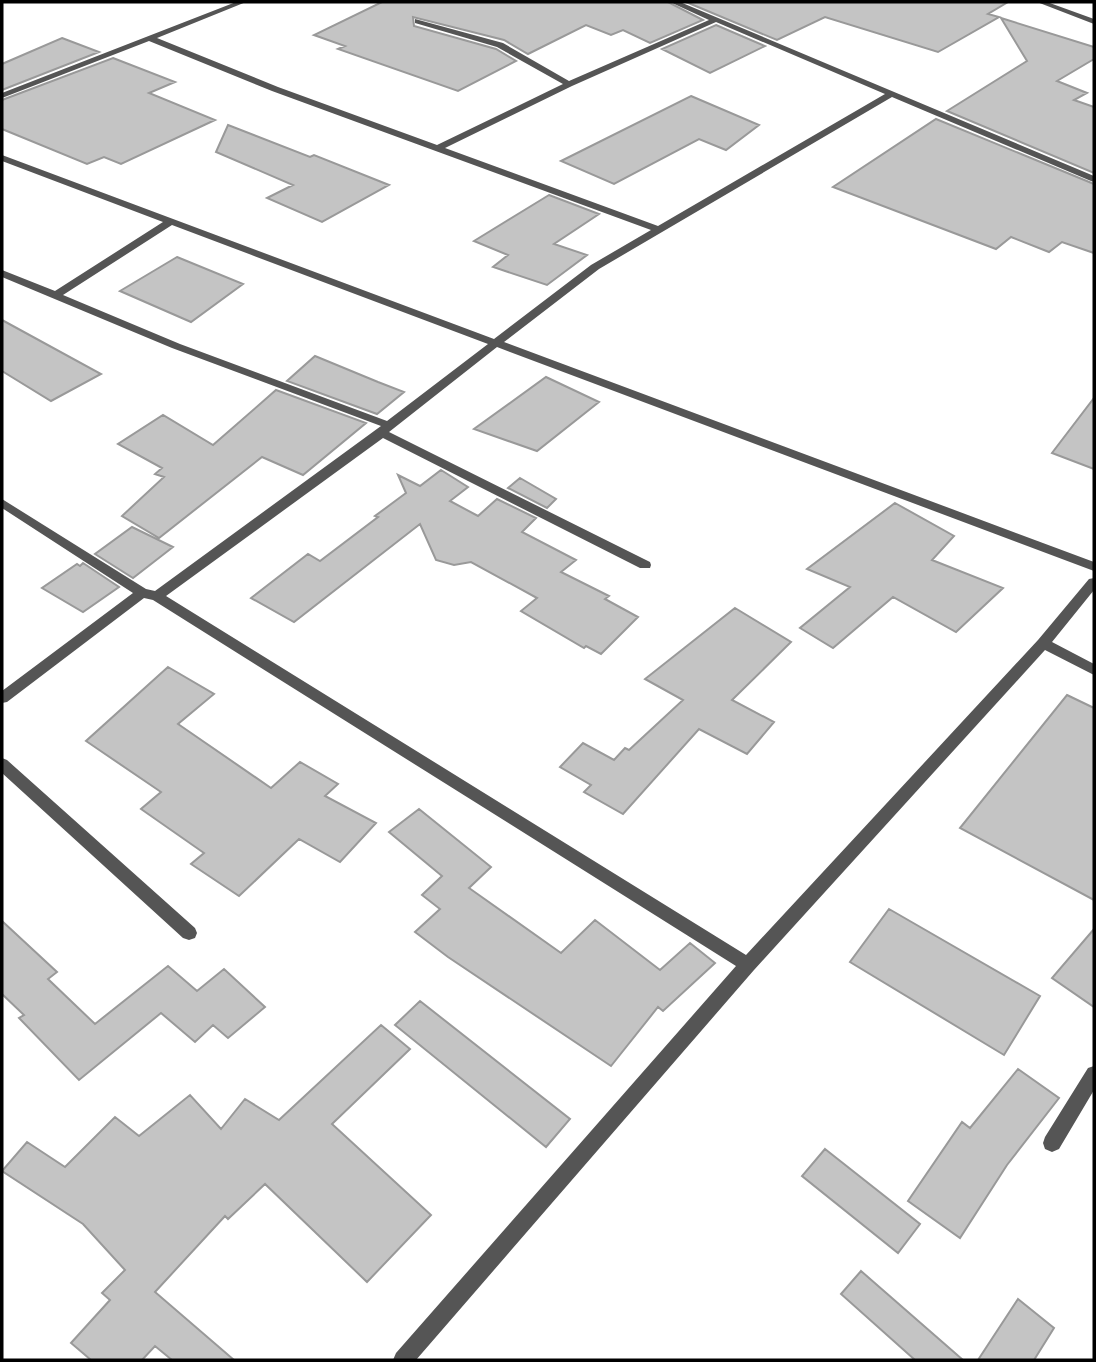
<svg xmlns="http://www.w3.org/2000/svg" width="1096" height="1362" font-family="Mulish,sans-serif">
	<rect width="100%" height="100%" fill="#fff"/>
	<path fill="#c4c4c4" stroke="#999" stroke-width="2" d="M382 2H668L703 20 650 43 623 30 611 35 586 25 528 54 504 40 413 17 414 26 496 49 516 61 458 91 338 49 345 46 314 35Z
		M686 2H1008L988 14 999 17 938 52 825 17 777 40Z
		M1001 18 1094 47V59L1057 81 1087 93 1074 100 1094 107V173L947 111 1027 61Z
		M716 25 765 46 710 73 662 49Z
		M62 38 99 52 2 90V64Z
		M113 58 175 82 149 93 215 120 121 164 104 157 87 164 2 129V100Z
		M691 96 759 125 726 150 699 139 614 184 561 161Z
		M936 119 1094 184V253L1062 242 1049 252 1011 237 996 249 833 187Z
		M228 125 310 157 314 155 389 185 322 222 267 198 293 185 216 152Z
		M549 195 599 214 554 244 587 255 547 285 493 267 508 255 474 241Z
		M177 257 243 284 191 322 120 291Z
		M2 320 101 374 51 401 2 371Z
		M315 356 378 382 404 392 377 414 287 381Z
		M546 377 599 402 537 451 474 429Z
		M276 390 366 423 303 475 262 457 159 538 122 516 164 477 155 474 162 468 118 444 163 415 213 445Z
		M1094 398V469L1052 453Z
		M441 470 468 487 450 501 478 516 497 499 536 518 522 532 576 560 561 572 609 596 605 599 638 617 601 654 586 646 584 648 521 611 537 598 471 562 454 565 436 560 420 524 294 622 251 598 308 554 320 561 378 517 375 516 406 493 398 475 420 486Z
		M520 478 556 499 547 508 508 488Z
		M895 503 954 536 932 560 1003 588 956 632 893 597 833 648 800 628 850 587 807 569Z
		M132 527 173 547 133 578 95 554Z
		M83 563 119 587 83 612 42 588 77 564 80 566Z
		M735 608 791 642 732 700 774 722 747 754 699 729 623 814 584 792 591 785 560 767 583 743 614 760 625 748 629 750 683 700 645 679Z
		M168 667 214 694 178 724 271 788 300 762 338 784 325 796 376 823 340 862 299 839 239 896 191 864 204 853 141 809 161 792 86 741Z
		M1067 695 1094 708V900L960 828Z
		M419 809 491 867 469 888 561 953 595 920 660 970 690 943 715 963 663 1011 658 1007 611 1066 448 957 415 932 440 909 422 895 442 876 389 832Z
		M889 909 1040 996 1004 1055 850 962Z
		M2 921 57 972 48 979 95 1024 168 966 197 991 224 969 265 1007 228 1038 213 1025 195 1042 161 1013 79 1080 19 1018 24 1015 2 994Z
		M1094 929V1007L1052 978Z
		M420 1001 570 1119 546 1147 395 1025Z
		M381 1025 410 1049 332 1124 431 1215 367 1282 265 1184 228 1219 225 1216 155 1292 234 1360H172L155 1346 142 1360H91L71 1343 110 1300 102 1293 125 1270 83 1224 2 1171 27 1142 65 1167 115 1117 139 1136 190 1095 221 1129 245 1099 279 1120Z
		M1018 1069 1059 1098 1007 1165 960 1238 908 1201 962 1122 970 1128Z
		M825 1149 920 1224 898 1253 802 1176Z
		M861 1271 963 1360H915L841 1294Z
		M1018 1299 1054 1328 1034 1360H978Z"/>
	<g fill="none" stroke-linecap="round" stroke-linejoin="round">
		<path fill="#555" fill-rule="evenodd" d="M236 2H246L157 38 278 87 437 145 563 84 497 47 415 23V19L503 43 569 81 709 20 670 2H680L1094 176V182L1091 181 892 97 599 269 504 342 1094 562V571L497 347 389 432 650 562 651 565 650 568H640L383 438 166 596 746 955 1038 640 1089 579 1094 578V590L1052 642 1094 664V675L1045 650 754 970 416 1360H393L396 1353 736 966 153 600 144 598 7 702 2 703V691L133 593 2 508V499L146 589 155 591 381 426 172 348 2 277V270L55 291 163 222 2 161V155L494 339 591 265 651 230 272 91 149 41 2 98V93ZM716 22 885 94 658 226 445 148 572 86ZM172 225 488 344 387 421 180 344 63 295Z
			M1037 2H1047L1094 19V24Z
			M2 758 7 760 195 928 197 933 195 938 189 940 183 938 2 773Z
			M1094 1066V1090L1059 1149 1052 1152 1045 1149 1043 1143 1045 1137 1088 1068Z"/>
	</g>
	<rect width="1096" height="1362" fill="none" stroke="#000000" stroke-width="7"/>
</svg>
